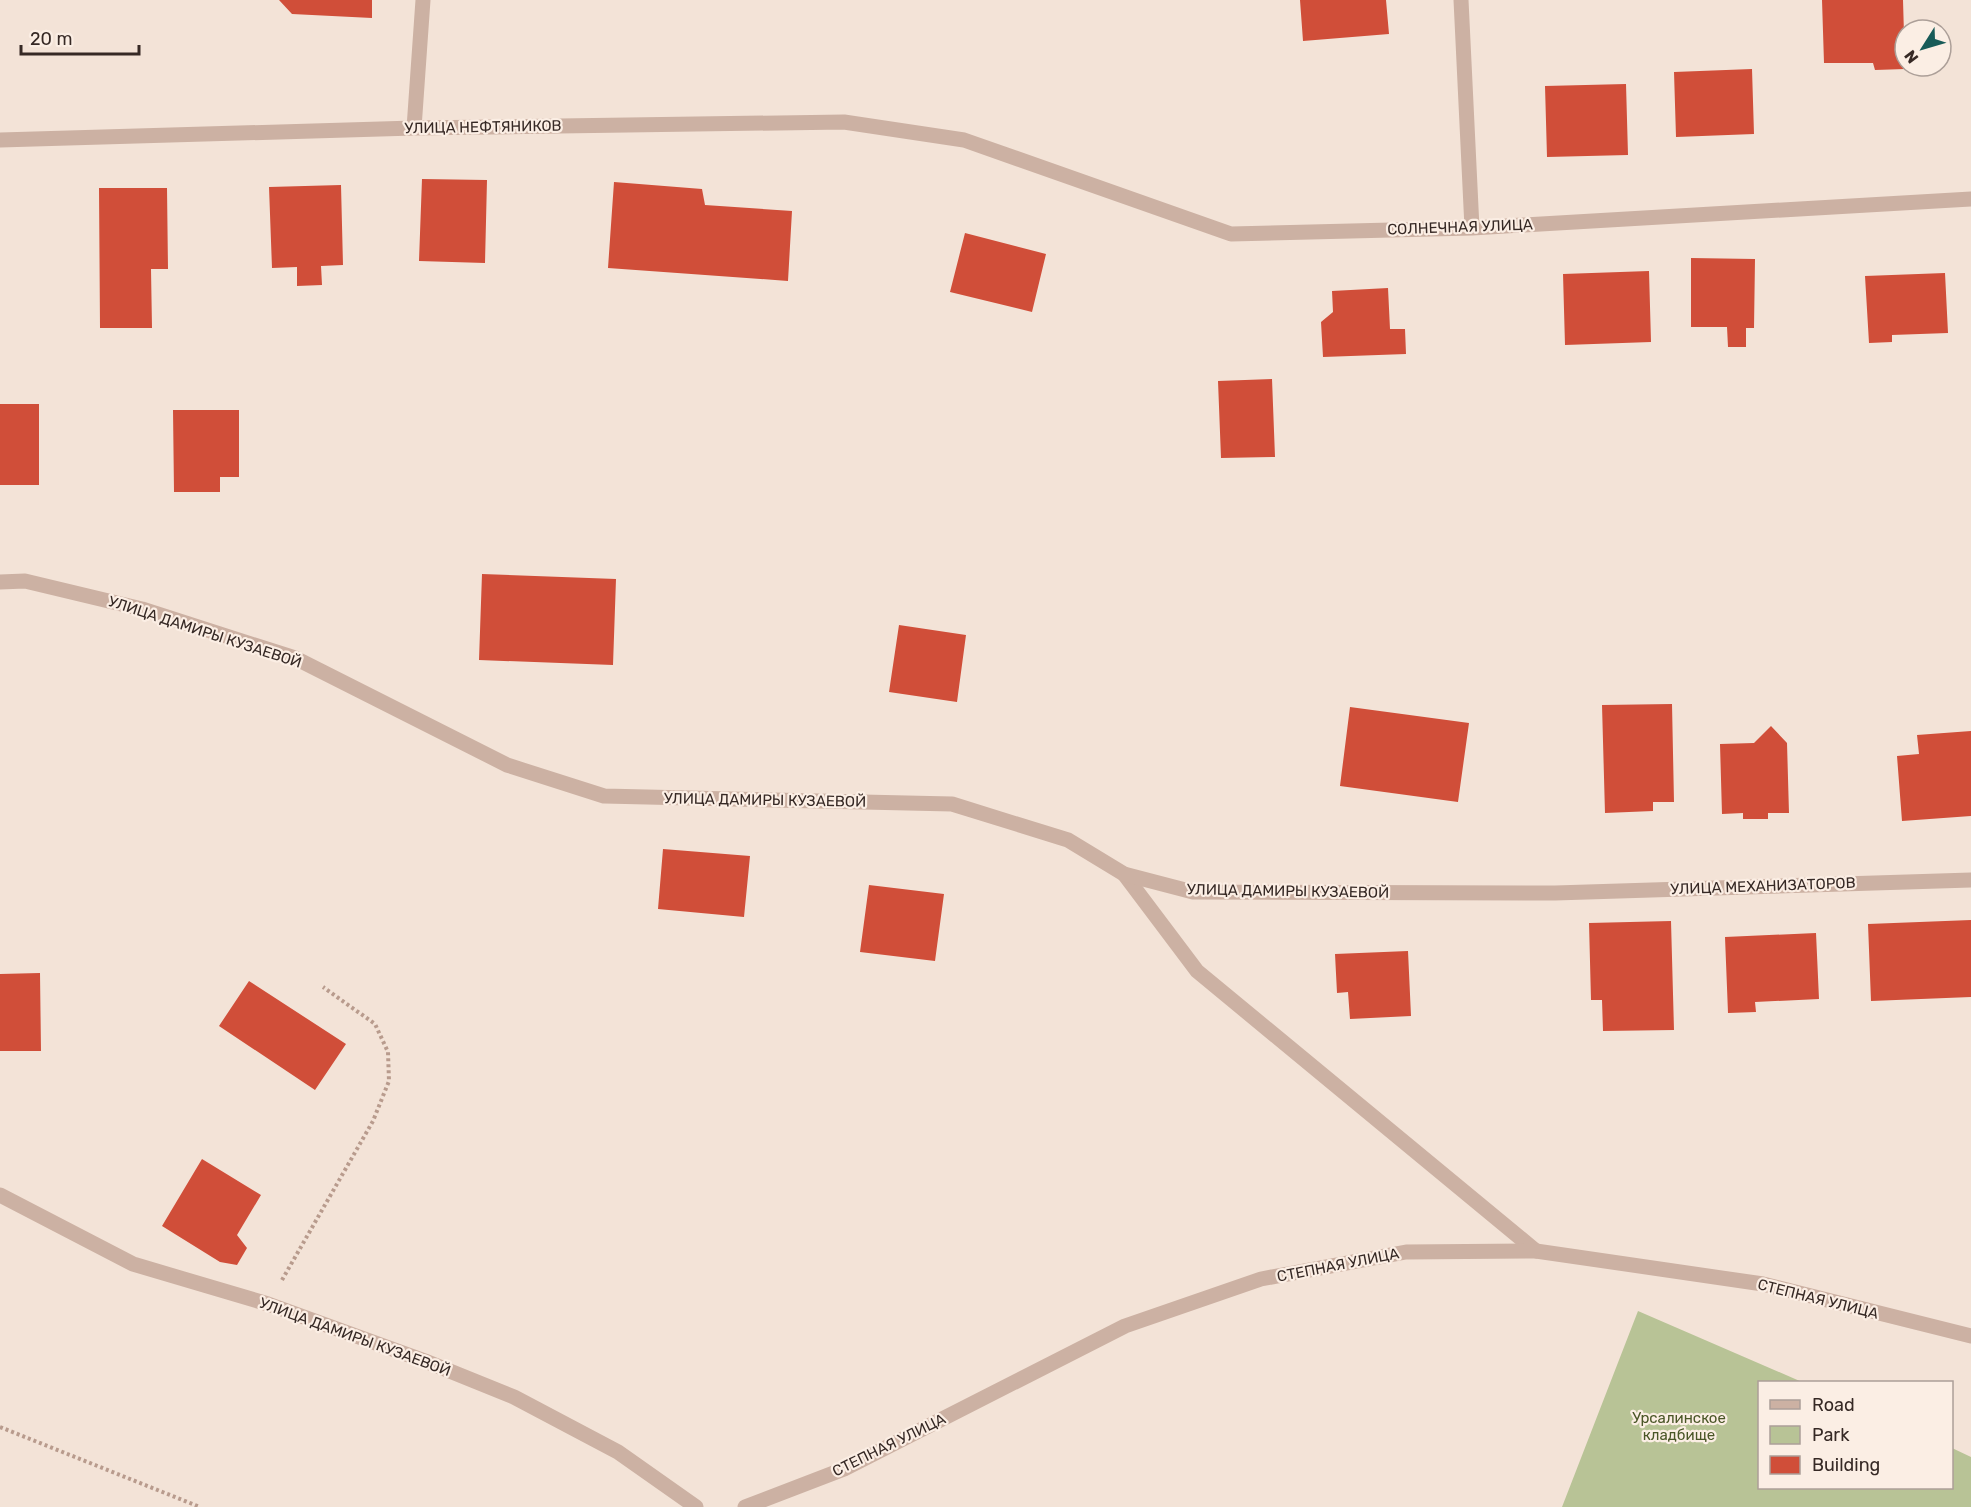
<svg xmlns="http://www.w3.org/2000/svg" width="1971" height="1507" font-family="Rubik,sans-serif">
	<rect width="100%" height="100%" fill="#f3e3d7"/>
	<path fill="#b8c396" d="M1638 1311 1802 1382H1760V1488H1952V1448L1971 1457V1507H1562Z"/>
	<path fill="#d04e39" d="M279 0H372V18L292 14Z
		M1300 0H1386L1389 34 1303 41Z
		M1822 0H1903L1905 69 1875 70 1873 63H1824Z
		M1752 69 1754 134 1676 137 1674 72Z
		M1626 84 1628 155 1547 157 1545 86Z
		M422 179 487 180 485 263 419 261Z
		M614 182 702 189 705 205 792 211 788 281 608 268Z
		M341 185 343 265 321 266 322 285 297 286V267L272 268 269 187Z
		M99 188H167L168 269H151L152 328H100Z
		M965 233 1046 254 1032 312 950 292Z
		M1691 258 1755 259 1754 328H1746V347H1728L1727 327H1691Z
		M1649 271 1651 342 1565 345 1563 274Z
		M1945 273 1948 333 1892 335V342L1869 343 1865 276Z
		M1388 288 1390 329H1405L1406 354 1323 357 1321 322 1333 312 1332 291Z
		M1272 379 1275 457 1221 458 1218 381Z
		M0 404H39V485H0Z
		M173 410H239V477H220V492H174Z
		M482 574 616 579 613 665 479 660Z
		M899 625 966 635 957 702 889 692Z
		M1672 704 1674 802H1653V811L1605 813 1602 705Z
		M1350 707 1469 723 1458 802 1340 786Z
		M1771 726 1787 743 1789 813H1768V819H1743V813L1722 814 1720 744 1754 743Z
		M1971 731V816L1902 821 1897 756 1919 754 1917 735Z
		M663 849 750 856 744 917 658 909Z
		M869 885 944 894 935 961 860 952Z
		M1971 920V997L1871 1001 1868 924Z
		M1671 921 1674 1030 1603 1031 1602 1000H1591L1589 923Z
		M1816 933 1819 999 1755 1002 1756 1012 1728 1013 1725 937Z
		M1408 951 1411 1016 1350 1019 1348 992 1337 993 1335 954Z
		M40 973 41 1051H0V974Z
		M249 981 346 1044 315 1090 219 1026Z
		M202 1159 261 1195 237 1235 247 1248 237 1265 220 1262 162 1226Z"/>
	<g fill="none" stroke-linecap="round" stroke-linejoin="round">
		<path stroke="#b89b8d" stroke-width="4" stroke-dasharray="3 3" stroke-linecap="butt" d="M282 1280 373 1121 389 1081 388 1052 375 1024 323 987
			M0 1427 200 1507"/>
		<path stroke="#ccb1a3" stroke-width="15" d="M1124 874 1197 971 1536 1251"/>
		<path stroke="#ccb1a3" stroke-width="15" d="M1461 0 1472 228
			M414 128 423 0
			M0 140 414 128 844 122 964 140 1231 234 1472 228 1971 199
			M0 582 25 581 142 609 295 658 507 765 604 796 952 804 1068 840 1124 874 1193 892 1555 893 1971 880
			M0 1195 133 1264 268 1304 425 1361 514 1397 618 1452 696 1507
			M745 1507 844 1469 1125 1326 1261 1279 1406 1252 1536 1251 1763 1284 1971 1336"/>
	</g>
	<g text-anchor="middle" stroke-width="4.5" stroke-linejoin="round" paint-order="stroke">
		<g font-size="15" fill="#362925" stroke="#fbeee4">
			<text transform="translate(483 127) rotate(-1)" y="5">УЛИЦА НЕФТЯНИКОВ</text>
			<text transform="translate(1460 227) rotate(-2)" y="5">СОЛНЕЧНАЯ УЛИЦА</text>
			<text transform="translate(205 632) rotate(18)" y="5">УЛИЦА ДАМИРЫ КУЗАЕВОЙ</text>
			<text transform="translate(765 800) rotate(1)" y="5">УЛИЦА ДАМИРЫ КУЗАЕВОЙ</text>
			<text transform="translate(1763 886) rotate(-2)" y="5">УЛИЦА МЕХАНИЗАТОРОВ</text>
			<text transform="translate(1288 891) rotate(1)" y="5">УЛИЦА ДАМИРЫ КУЗАЕВОЙ</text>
			<text transform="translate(1338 1265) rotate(-11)" y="5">СТЕПНАЯ УЛИЦА</text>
			<text transform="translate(1818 1299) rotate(14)" y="5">СТЕПНАЯ УЛИЦА</text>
			<text transform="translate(355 1337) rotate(20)" y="5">УЛИЦА ДАМИРЫ КУЗАЕВОЙ</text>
			<text transform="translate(889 1445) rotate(-26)" y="5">СТЕПНАЯ УЛИЦА</text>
		</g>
		<g font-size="15" fill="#4a5627" stroke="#fbeee4">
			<text x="1679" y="1423">Урсалинское<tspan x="1679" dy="17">кладбище</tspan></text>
		</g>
	</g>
	<rect x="1758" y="1381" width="195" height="108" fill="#fbeee4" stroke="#ac9f98" stroke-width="1.5"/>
	<rect x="1770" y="1400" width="30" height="9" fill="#ccb1a3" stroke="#ac9f98" stroke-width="1.5"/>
	<text x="1812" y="1411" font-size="18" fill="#362925">Road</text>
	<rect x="1770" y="1426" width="30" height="18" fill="#b8c396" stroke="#ac9f98" stroke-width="1.5"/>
	<text x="1812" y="1441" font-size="18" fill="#362925">Park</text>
	<rect x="1770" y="1456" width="30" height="18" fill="#d04e39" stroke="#ac9f98" stroke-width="1.5"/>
	<text x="1812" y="1471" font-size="18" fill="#362925">Building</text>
	<g transform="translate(1923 48) rotate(233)"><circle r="28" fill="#fbeee4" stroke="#ac9f98" stroke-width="1.5"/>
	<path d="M0-4.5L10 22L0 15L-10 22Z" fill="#185b58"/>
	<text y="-9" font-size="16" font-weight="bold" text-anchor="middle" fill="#362925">N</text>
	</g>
	<path d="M21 45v9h118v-9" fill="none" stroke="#362925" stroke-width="3"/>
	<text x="30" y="45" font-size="18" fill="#362925" stroke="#fbeee4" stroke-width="4.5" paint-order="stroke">20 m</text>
</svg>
